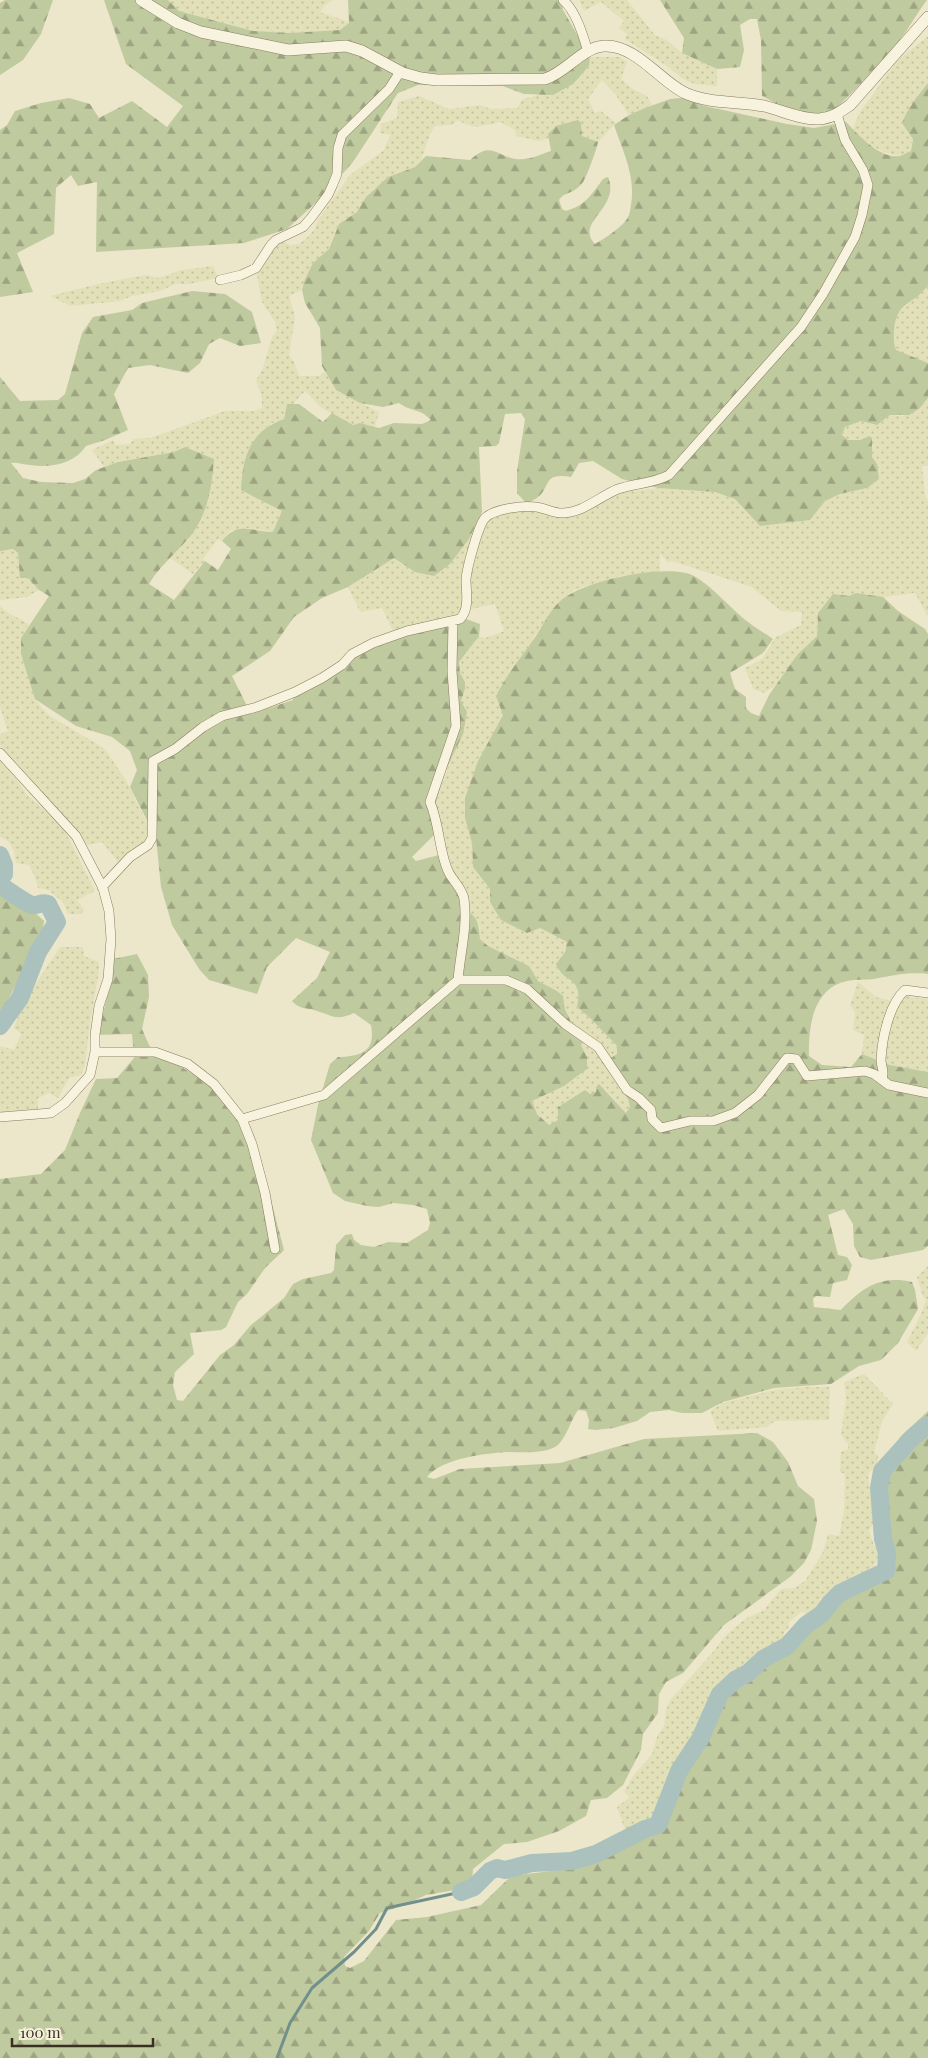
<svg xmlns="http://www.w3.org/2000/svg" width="928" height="2058" font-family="'Playfair Display',serif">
	<defs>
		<pattern id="farmland-dots" width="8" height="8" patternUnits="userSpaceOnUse" patternTransform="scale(1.25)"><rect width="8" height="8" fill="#e2e0b8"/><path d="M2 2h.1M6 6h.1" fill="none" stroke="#c3c09e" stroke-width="1.8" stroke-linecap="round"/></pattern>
		<pattern id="forest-firs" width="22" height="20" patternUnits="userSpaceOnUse" patternTransform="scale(1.25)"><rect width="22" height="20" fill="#c0ca9f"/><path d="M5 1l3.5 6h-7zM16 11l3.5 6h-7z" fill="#9da481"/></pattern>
	</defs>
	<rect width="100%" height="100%" fill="#ece6cb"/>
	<path fill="url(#farmland-dots)" d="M168 0H333L325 5 320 12 349 22V23L340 30 289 33 253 31 179 11Z
		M579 0H627L655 35 667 40 682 53 717 69V86L695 84 683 79 667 66 625 39 627 34 619 28 624 21 601 2 584 11Z
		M928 36V83L918 94 911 151 899 156 886 153 867 144 853 129 860 112 898 60Z
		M590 57H620L627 62 621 79 633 89 647 96 652 105 629 115 615 94 602 80 588 99 595 113 601 111 616 123 598 142 582 136 581 123 548 134 549 138 539 141 516 136 515 130 501 122 476 127 468 125 457 120 452 125 435 126 430 134 421 160 415 167 388 177 380 186 373 189 357 212 344 220 335 231 329 249 313 263 305 279 302 290 289 296 295 316 289 355 294 362 299 376H319L325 372 336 390 379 412 375 427 360 423 353 425 322 408 305 391 293 404H287L284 419 270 424 283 511 273 532 247 528 230 531 222 541 218 539 203 559 205 561 193 574 170 558 189 539 185 447 174 452 118 462 104 467 92 450 113 440 116 445 130 444 133 439 149 438 170 431 225 411H253L262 408 261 393 256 381 263 368 272 337 277 330 275 322 262 302 257 275 275 246 282 241 290 245 299 244 309 236 315 228 318 220 350 175 384 150 390 135 380 133 381 124 397 118 398 102 419 96 449 109 480 105 491 109 518 108 520 102 524 99 541 94 553 95 589 66Z
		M213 266 218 278 189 284H176L160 291 132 296 120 301 71 306 50 296 98 284 146 275 158 278 182 270Z
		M928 285V363L895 350 892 340 894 332V322L898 312 925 290Z
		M928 398V466H922L925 495 928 501V617L915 593 883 597 856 593 849 596 833 594 818 613 817 636 797 655 774 687 764 693 753 689 745 668 762 659 776 637 801 625 802 612 781 611 752 587 672 561 668 563 660 553V572L620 576 576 589 558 602 534 638 503 715 478 761 465 818 472 843 473 867 490 889V902L567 942 558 971 570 978 577 987 579 999 577 1007 589 1017 617 1046 618 1087 628 1099 630 1107 626 1113 605 1089 590 1094 585 1090 558 1107V1121L549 1125 537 1114 532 1101 578 1077 587 1056 581 1045 585 1033 571 1022 565 1009 563 996 557 991 538 981 529 966 488 946 480 939 479 925 470 913 459 882 449 863 436 803 452 754 461 701 465 689V682L460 673 459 662 479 636 485 638 504 631 495 604 471 609 472 593 470 572 480 531 491 517 524 508 556 516 616 493 658 488 715 492 735 499 760 526 809 520 825 501 840 494 867 488 877 464 872 457 868 436 860 440H848L842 435 845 427 861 421 877 425 890 415 902 416 920 408Z
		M474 531 463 610 454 617 393 631 382 608 360 612 348 587 394 558 415 572 450 564Z
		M13 549 18 553V560L28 578 39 590 27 597 0 600V551Z
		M0 605 5 611 29 624 21 638V654L35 699 48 715 104 748 124 777 146 821 149 831 148 838 143 845 118 862 102 842 87 845 75 829 0 746V734L8 731 0 707Z
		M0 761 15 777 27 795 62 825 95 891 77 900 84 910 81 914H68L63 902 48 890 38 888 35 877 29 865 16 863 14 851 8 841 0 837Z
		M60 947H83L84 956 99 962V971L90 1022 85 1065 81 1075 69 1078 58 1098 49 1093 38 1098V1110L0 1112V1046L14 1050 21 1034 14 1028 22 1005Z
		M858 982 876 997 892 1001 903 996 928 999V1072L890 1065 862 1054 864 1035 853 1030 855 1013 850 1005Z
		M928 1266V1333L916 1351 907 1342 922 1312 926 1300 923 1296 917 1277Z
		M864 1374 893 1404 882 1421 874 1453 878 1455 877 1467 872 1469 868 1475 874 1522 869 1531 874 1545 881 1551 874 1566 820 1599V1608L809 1616 802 1611 789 1622V1627L784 1632 785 1639 763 1649 749 1660 750 1665 746 1668 733 1672 716 1695 700 1735 688 1747 677 1766 655 1823 626 1833 617 1807 630 1797 624 1792 633 1776 652 1754 658 1734 664 1726 666 1710 670 1700 713 1652 725 1636 745 1619 764 1610 781 1589 795 1588 805 1581 823 1552 828 1534 839 1536 844 1512 845 1474 840 1472 841 1452 848 1449V1444L841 1435 846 1398 844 1382Z
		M805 1387H830L829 1420 775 1421 767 1427 718 1431 710 1411 723 1403 774 1390Z"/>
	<path fill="url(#forest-firs)" d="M5 0H53L41 34 23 60 0 75V3Z
		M104 0H168L179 11 253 31 289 33 340 30 349 23 348 0H561L563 10 590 57 589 66 573 84 553 95 524 94 503 86 418 85 398 93 353 162 321 198 287 229 244 243 96 252 97 182 78 186 71 175 56 188 54 234 17 253 33 292 0 297V130L7 125 15 111 41 103 69 98 90 104 99 118 132 101 167 127 183 106 126 64Z
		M660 0H927C917 13 909 28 899 41 889 53 838 111 827 114 806 121 780 105 762 96L761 40 757 19H750L740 25 744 50 740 67 717 69 682 53 684 38Z
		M928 83V285C914 306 896 300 894 331 894 339 893 342 896 350L928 363V398L920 408 909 415H890L877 425 861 421 845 427 842 435 848 440H860L869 436 872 438V457L877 464 879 479 867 488 840 494 825 501 810 520 760 526 735 499 715 492 658 488 622 479 593 461 579 463 571 477C542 472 552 486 537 498 534 500 529 502 526 503L517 493V471L525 419 521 413 505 414 499 443 496 446 479 447 482 512 469 539 450 564 434 576 415 572 394 558 348 587 322 598 294 617 270 651 232 676 251 714 293 700V697L329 679 348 662 368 650 405 636 459 623 466 619 480 624 479 636 459 662 460 673 465 682V689L461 701 467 712 463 734 445 772 436 803 439 816 436 833 412 857 416 861 439 855C459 870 461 891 470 913 479 919 479 929 480 939L488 946 529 966 538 981 557 991 563 996 565 1009 571 1022 585 1033 581 1045 587 1057V1069L564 1086 532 1101 537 1114 549 1125 558 1120V1107L585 1090 590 1094 596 1092V1087L599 1084 626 1113 630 1107 628 1099 608 1068 611 1058 617 1054V1046L589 1017 577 1007C584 975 563 984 556 964L565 952 567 942 540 928 527 933 501 920 490 902V889L473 867 472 843 465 818V798L478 761 503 715 496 696C508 672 521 658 536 636 543 625 550 611 559 602 581 581 656 566 686 573 705 577 731 610 748 622 755 628 765 633 773 639L763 653 730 673 735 689 746 697V708L751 713 759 716 769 695 797 655 817 636 818 613 833 594 849 596 856 593 883 597 898 611 925 629 928 634V974C906 972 896 975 874 979 866 980 856 979 847 981 813 988 808 1027 809 1056L822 1065 851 1067 862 1054 890 1065 928 1072V1246L923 1250 871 1260 860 1257 854 1246 853 1224 844 1209 828 1215 838 1255 847 1257 852 1265 847 1280 833 1283 830 1297 816 1296 813 1299 814 1307 841 1310C862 1288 880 1275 912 1282L915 1290 918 1309 898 1343 881 1360 859 1366 831 1384 774 1388 723 1402 702 1413H682L669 1410 650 1412 637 1421 614 1428 595 1430 588 1429 589 1420 586 1411 578 1410C571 1420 567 1435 559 1444 547 1455 521 1452 506 1452 483 1454 443 1458 427 1477L434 1479 460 1469 560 1463 644 1439 757 1433 773 1442 788 1462 798 1486 814 1499 817 1521 811 1550 804 1563 790 1577 724 1625 683 1673 666 1682 659 1694 658 1713 643 1734 641 1750 623 1785 607 1798 591 1800 586 1816 559 1831 527 1842 504 1844 473 1869 472 1883 467 1888 426 1895 405 1905 380 1913 369 1931 344 1957 345 1966 350 1968 364 1961 396 1920 427 1917 481 1905 511 1876 559 1870 588 1863 659 1825 674 1784 701 1740 723 1696 841 1599 873 1581 887 1550 881 1465 901 1436 928 1411V2058H0V1179L41 1174 65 1150 80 1113 96 1079 117 1078 134 1058 132 1034 98 1035 111 980 113 959 137 954 148 975 149 997 142 1029 149 1045 157 1056 175 1063 212 1086 244 1129 265 1177 284 1250 265 1268 247 1294 238 1302 226 1327 221 1330 190 1333 194 1354 175 1372 173 1385 177 1400 183 1401 220 1355 234 1345 250 1326 284 1298 293 1284 303 1279 331 1273 334 1270 336 1245 345 1235 352 1234 354 1240 361 1245 374 1247 388 1242 407 1243 428 1230 430 1223 427 1209 413 1205 393 1203 379 1207 367 1206 345 1201 333 1193 311 1140 318 1105 330 1064 338 1057C361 1056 376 1052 371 1025L354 1013C335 1021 334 1016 317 1011 306 1007 300 1010 292 1001L317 978 330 952 296 938 267 967 257 994 209 980 199 969 172 925 161 887 156 838 130 787 137 770 130 751 112 737 76 726 35 699 21 654V638L49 596 39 590 28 578H20L18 553 13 549 0 551V377L20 401 58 400 65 394 82 333 93 317 132 310 142 303 192 291 225 294 252 312 261 343 240 346 220 338 209 344 200 363 188 373 150 365 128 368 114 394 128 430 105 440 86 446C74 464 51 468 30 465 23 465 18 462 11 463L23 478 41 482 73 483 85 479 96 470 118 462 174 452 185 447 214 459C212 488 207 518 187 540 174 555 159 567 149 584L174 600 205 561 218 570 231 549 222 541C240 520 250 532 273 532L282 511 241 490C243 456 249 432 284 419L287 404H299L323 422 332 413 353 425 360 423 379 428 394 423 422 424 431 420C420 408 411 412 399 403L383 407 360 403 336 390 322 366 320 328 305 303 302 290 305 279 313 263 329 249 339 224 357 212 366 197 388 177 415 167 426 156 470 160C491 141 494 155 516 159 528 161 541 154 551 151L548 134 556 126 578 120 581 123 582 136 598 142C598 145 587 176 584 180 583 183 579 187 576 189 570 194 563 193 559 200L562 209 566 211C586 205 591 195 603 179L608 177C621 208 574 222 595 244 604 239 624 226 628 217 630 214 630 209 631 205 636 176 623 152 614 125L629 115 645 108 670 99 681 98 705 106 787 124 814 128 846 122C859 135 879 159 900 156 903 155 908 152 911 151L913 139 902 123C908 108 918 95 928 83Z
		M0 888 2 895 32 910 44 921 42 935 0 1015Z"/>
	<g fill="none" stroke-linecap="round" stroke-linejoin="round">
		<path stroke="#71908c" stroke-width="3" d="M277 2058 290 2023 312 1988 354 1952 376 1929 387 1908 461 1892"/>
		<path stroke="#abc1bd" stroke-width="18" d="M0 855 4 865V874L0 880
			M0 884C3 888 28 904 32 905 39 906 42 901 48 904L57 922 38 952 20 998 0 1026
			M461 1892 474 1887 490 1871 497 1868 505 1870 532 1863 572 1861 596 1854 645 1829 658 1825 679 1771 700 1739 720 1694 735 1680 748 1673 763 1659 787 1646 806 1625 822 1614 830 1603 840 1593 886 1571 887 1553 883 1539 879 1488 882 1471 912 1438 928 1425"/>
		<g stroke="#887a60" stroke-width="10">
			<path id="minor" d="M563 0C576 11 583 35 588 52
				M220 280 241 275 256 268 271 245 276 240 303 227 311 218 328 195 333 184 337 174 338 148 342 135 389 89 400 72
				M0 753 76 836 103 888 109 911 111 939 108 979 99 1006 95 1035V1052L90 1075 65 1103 51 1113 0 1117
				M102 887 130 857 148 845 152 838 153 761 175 749 203 727 222 716 257 707 295 692 322 678 342 665 352 654 373 643 407 631 460 619C470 609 466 592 466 579 467 568 478 526 485 518 494 509 523 505 536 507 545 508 553 513 562 513 583 513 600 496 618 489 635 483 652 484 669 475L801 327 823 294 855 237 862 215 868 185 863 170 845 140 837 114
				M458 980H506L527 989 565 1024 598 1047 627 1090 639 1098 651 1110 652 1119 661 1128 690 1121H713L735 1113 758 1095 787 1058 796 1059 807 1076 865 1071 874 1074 889 1085 928 1093
				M95 1052H155L188 1064 214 1084 242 1119 252 1144 265 1193 275 1249
				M882 1079C885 1071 881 1067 881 1060 882 1039 889 1004 905 990L928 993
				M242 1119 324 1095 458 980C460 954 468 926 464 899 463 890 454 882 449 873 439 854 440 825 430 802L456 726 452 671 453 622"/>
		</g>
		<g stroke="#887a60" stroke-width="12">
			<path id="tertiary" d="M141 0 178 23 201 32 288 50 346 46 362 51 403 73 421 78 437 80 545 79C567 72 581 48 604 46 635 44 660 81 685 93 709 104 738 101 764 106 781 110 801 120 819 119 832 118 840 112 850 105L928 17"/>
		</g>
		<use href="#minor" stroke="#f7f3de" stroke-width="9"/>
		<use href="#tertiary" stroke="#f7f3de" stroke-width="11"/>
	</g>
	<path d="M12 2038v8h141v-8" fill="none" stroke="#3a3022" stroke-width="2.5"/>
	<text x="20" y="2038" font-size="15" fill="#3a3022" stroke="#f4f0da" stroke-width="4" paint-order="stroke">100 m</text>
</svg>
